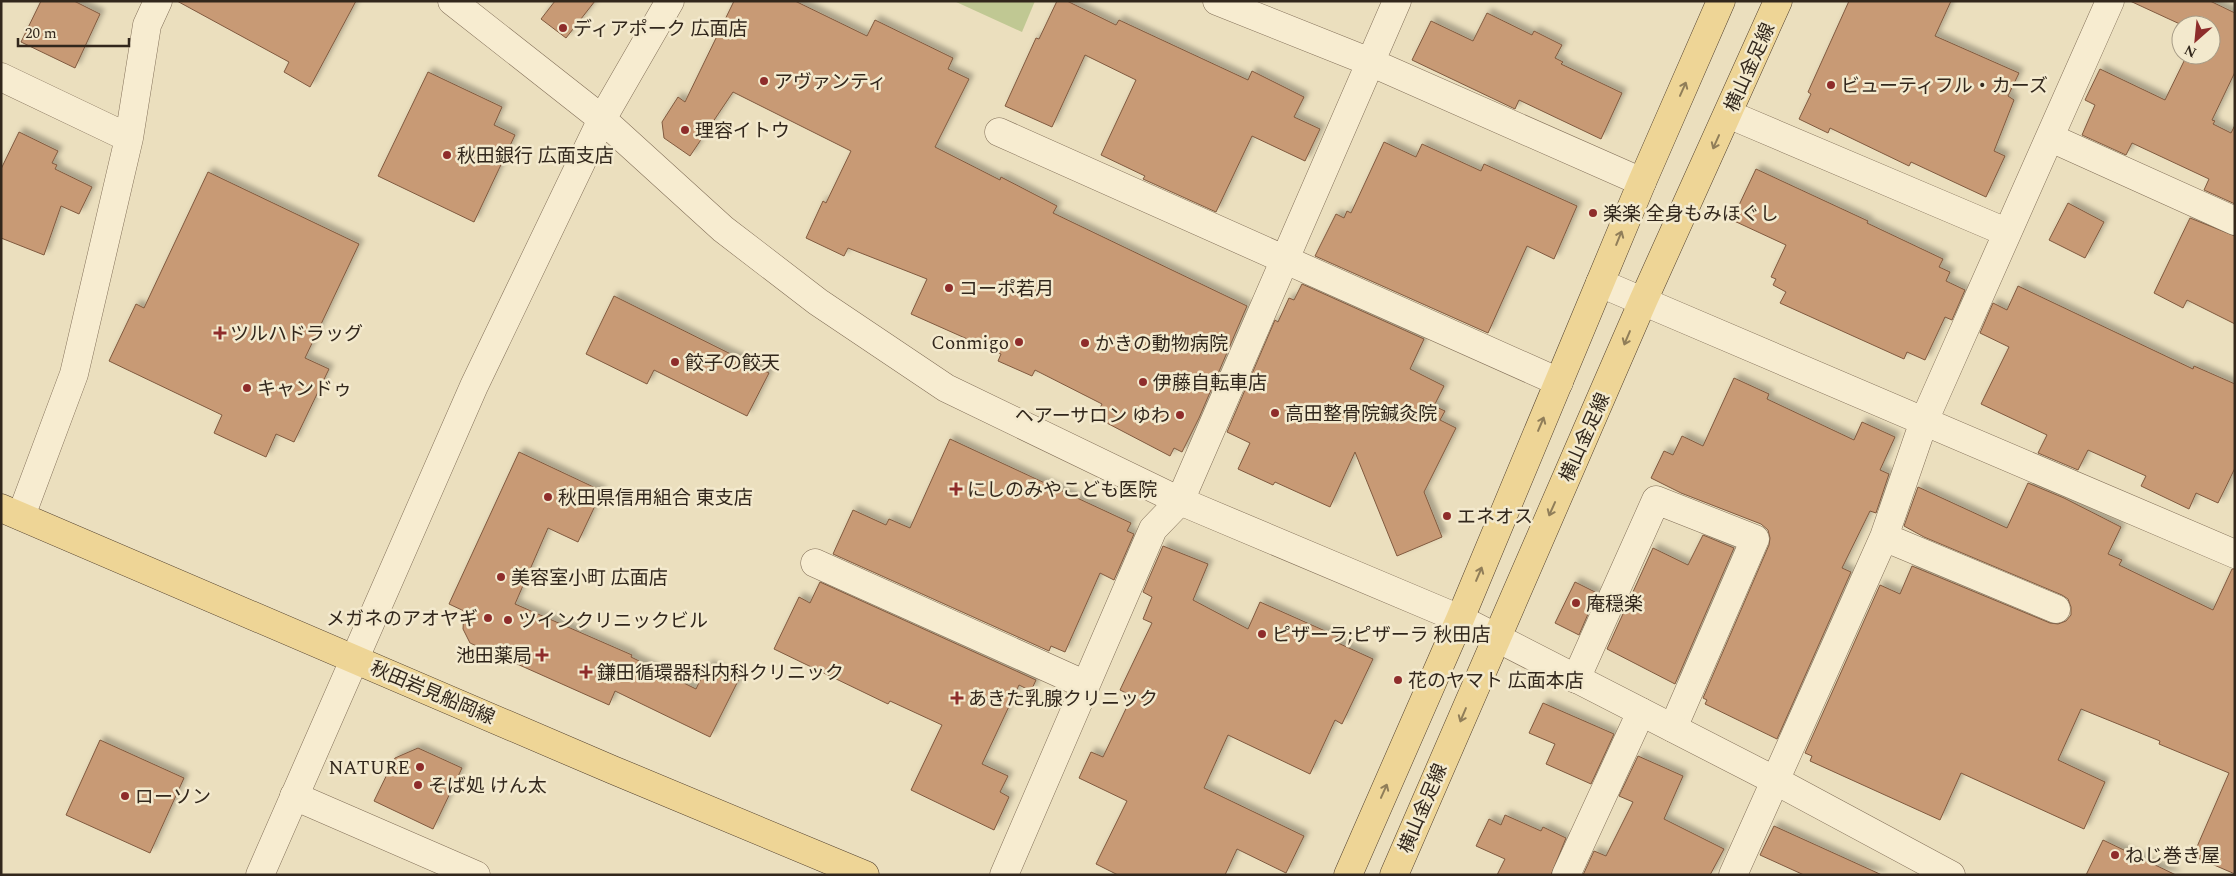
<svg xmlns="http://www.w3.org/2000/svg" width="2236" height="876" font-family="Spectral,'Noto Sans JP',serif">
	<defs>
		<filter id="shadow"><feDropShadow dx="4.5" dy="-4.5" stdDeviation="2.5" flood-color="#0004"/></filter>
	</defs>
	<rect width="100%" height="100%" fill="#ebdfbe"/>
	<path fill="#c0c893" d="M954 1H1035L1022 32Z"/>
	<path fill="#c89a75" stroke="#805a3f" filter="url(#shadow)" d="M41 1H74L100 14 75 68 21 42Z
		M177 1H356L310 87 284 72 289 62Z
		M555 1H595L566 38 541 19Z
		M734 1H795L867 36 875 20 953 58 948 69 969 79 935 147 1000 180 1001 177 1057 206 1053 213 1247 306 1199 418 1182 452 1174 448 1170 456 1103 421 1107 412 1100 408 1102 404 1035 370 1032 376 998 361 1001 354 911 314 927 279 848 248 844 256 806 238 823 201 826 203 851 151 733 92 690 156 664 138 662 122 678 97 685 102Z
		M1057 1H1067L1116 25 1119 20 1248 80 1252 71 1304 97 1294 117 1320 129 1305 161 1252 136 1216 212 1143 179 1145 176 1101 155 1136 80 1085 55 1052 127 1005 106 1036 38 1039 39Z
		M1849 1H1951L1935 36 2019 73 2008 96 2014 100 1994 151 2005 156 1986 197 1911 162 1909 166 1830 128 1828 133 1799 119 1811 94 1808 92Z
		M2130 1H2210L2235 13V72L2212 120 2215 121 2213 124 2231 133 2235 125V204L2204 190 2209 179 2132 143 2126 155 2082 135 2095 105 2085 100 2100 69 2165 100 2187 55H2211V25H2182Z
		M1487 13 1532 35 1534 31 1562 45 1555 58 1563 62 1561 64 1622 93 1601 139 1519 100 1515 109 1412 60 1431 21 1473 41Z
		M428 72 502 107 494 125 515 135 474 222 378 176Z
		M19 132 58 151 52 163 57 165 55 169 92 187 79 214 61 206 44 255 1 238V169Z
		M1384 142 1416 157 1422 144 1481 171 1484 164 1577 206 1554 259 1527 246 1488 333 1315 256 1336 214 1344 218 1347 211 1351 213Z
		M1756 169 1868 221 1867 223 1943 259 1939 267 1950 272 1946 281 1965 290 1952 320 1945 317 1925 360 1907 352 1904 359 1780 303 1786 292 1773 285 1776 279 1771 277 1786 245 1732 220Z
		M208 172 359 244 305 358 329 369 294 442 276 434 266 457 214 433 222 415 109 361 136 304 144 308Z
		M2068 203 2104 222 2085 258 2049 240Z
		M2190 218 2235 236V324L2187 300 2183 308 2154 293Z
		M1302 284 1424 339 1410 369 1444 386 1434 406 1445 411 1440 420 1456 428 1424 492 1442 537 1397 556 1355 452 1330 507 1275 482 1273 485 1238 469 1250 443 1227 432 1275 320 1278 322 1289 298 1294 300Z
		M2018 286 2193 369 2194 366 2235 384V468L2218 503 2196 493 2189 509 2141 486 2146 476 2088 450 2078 470 2038 453 2047 435 1981 404 2009 347 1980 333 1993 303 2007 310Z
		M614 296 769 373 747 416 654 370 647 384 586 354Z
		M1734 378 1769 394 1767 399 1854 440 1862 422 1895 437 1880 470 1889 474 1876 513 1870 511 1842 568 1851 572 1777 739 1705 704 1707 700 1703 698 1769 545 1770 538 1768 530 1761 524 1681 493 1651 478 1664 451 1673 455 1682 436 1703 446Z
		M950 439 1131 523 1127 531 1134 534 1114 580 1100 573 1065 652 1051 646 1049 651 833 554 853 510 886 525 889 519 910 528Z
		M519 452 602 491 578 542 548 528 515 604 632 655 631 657 696 689 708 664 739 679 710 737 615 691 609 705 470 643 463 629 464 611 449 604Z
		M2028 483 2064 498 2121 527 2108 554 2122 560 2119 565 2213 610 2232 569H2235V874L2193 856 2229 773 2159 744 2160 741 2081 709 2058 760 2105 782 2084 829 1961 773 1940 820 1810 761 1812 756 1805 753 1880 585 1900 594 1912 566 2050 623 2058 624 2066 621 2071 615V607L2068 599 2062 595 1924 537 1904 526 1918 487 2007 528Z
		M1703 535 1734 548 1675 684 1607 649 1653 548 1688 565Z
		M1163 546 1208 564 1193 600 1248 629 1260 602 1341 638 1338 643 1373 659 1342 724 1335 720 1310 774 1228 735 1204 788 1304 836 1286 873 1237 849 1225 875H1118L1096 864 1127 801 1079 778 1091 752 1103 757 1132 696 1120 690 1152 623 1143 619 1152 597 1143 592Z
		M820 582 1036 680 1031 691 1019 685 982 764 1008 776 1000 792 1009 797 994 830 911 790 942 725 890 701 888 704 774 649 799 597 810 603Z
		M1575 582 1597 593 1579 635 1555 623Z
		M1543 703 1614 734 1591 784 1546 764 1555 744 1529 733Z
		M100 740 184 778 150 853 66 815Z
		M418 748 462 768 433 829 374 801 395 758Z
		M1638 756 1683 776 1664 819 1724 849 1710 875H1583L1594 851 1606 856 1633 802 1619 796Z
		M1505 815 1541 831 1543 827 1566 838 1551 875H1497L1505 859 1476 846 1489 819 1501 825Z
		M1774 826 1882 875H1804L1760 855Z
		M2103 840 2176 875H2086Z"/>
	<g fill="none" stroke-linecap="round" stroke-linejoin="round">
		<g stroke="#826f58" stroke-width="29">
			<path id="minor" d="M452 1 602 119
				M1217 1 1370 62 1642 182
				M1 77 129 138
				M1728 114 2006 232
				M999 132 1559 382
				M2051 138 2235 221
				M1600 283 2235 554
				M21 516 74 374 129 138 147 25 158 1
				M1884 537 2056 609
				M815 563 1086 685
				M1576 679 1656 500 1755 539 1673 728
				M294 796 476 875
				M1004 875 1153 529 1180 501 1397 1
				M1566 875 1641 712
				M1733 875 1884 537 1924 421 2110 1"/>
		</g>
		<g stroke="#826f58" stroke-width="29">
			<path id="tertiary" d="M602 119 723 229 818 302 946 388 1180 501 1460 619 1776 781 1951 875
				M260 875 474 386 602 119 670 1"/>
		</g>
		<g stroke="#503e2c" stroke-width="29">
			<path id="primary" d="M1 508 613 770 865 875
				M1348 875 1460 619 1642 182 1721 1
				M1394 875 1643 301 1778 1"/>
		</g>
		<use href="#minor" stroke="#f7ecd0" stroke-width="28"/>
		<use href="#tertiary" stroke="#f7ecd0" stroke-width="28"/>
		<use href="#primary" stroke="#eed596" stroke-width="28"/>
	</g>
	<defs><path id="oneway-shaft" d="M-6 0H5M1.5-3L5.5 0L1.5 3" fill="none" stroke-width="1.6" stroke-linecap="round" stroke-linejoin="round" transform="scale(1.25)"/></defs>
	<g stroke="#907e59">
		<use href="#oneway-shaft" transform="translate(1683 89) rotate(-66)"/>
		<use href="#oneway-shaft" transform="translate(1716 142) rotate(114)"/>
		<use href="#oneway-shaft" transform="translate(1619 238) rotate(-68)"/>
		<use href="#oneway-shaft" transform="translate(1627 338) rotate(113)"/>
		<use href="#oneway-shaft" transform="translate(1541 424) rotate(-67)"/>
		<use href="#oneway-shaft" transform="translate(1552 509) rotate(114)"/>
		<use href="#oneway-shaft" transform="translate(1479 574) rotate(-67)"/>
		<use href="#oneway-shaft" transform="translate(1463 715) rotate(113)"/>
		<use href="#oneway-shaft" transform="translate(1384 791) rotate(-66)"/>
	</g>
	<g fill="#8e2d2b" stroke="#f3e9cd" stroke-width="2">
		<circle cx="563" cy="28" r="5"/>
		<circle cx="764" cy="81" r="5"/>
		<circle cx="1831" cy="85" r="5"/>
		<circle cx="685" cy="130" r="5"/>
		<circle cx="447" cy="155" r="5"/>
		<circle cx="1593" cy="213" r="5"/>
		<circle cx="949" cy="288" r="5"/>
		<path d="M217.5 325.5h5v5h5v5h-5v5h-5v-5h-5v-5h5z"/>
		<circle cx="1019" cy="342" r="5"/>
		<circle cx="1085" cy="343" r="5"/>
		<circle cx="675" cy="362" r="5"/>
		<circle cx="1143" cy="382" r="5"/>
		<circle cx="247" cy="388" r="5"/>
		<circle cx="1275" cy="413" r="5"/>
		<circle cx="1180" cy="415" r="5"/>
		<path d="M953.5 481.5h5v5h5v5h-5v5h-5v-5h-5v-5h5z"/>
		<circle cx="548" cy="497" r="5"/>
		<circle cx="1447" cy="516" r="5"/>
		<circle cx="501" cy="577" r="5"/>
		<circle cx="1576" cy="603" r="5"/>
		<circle cx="488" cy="618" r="5"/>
		<circle cx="508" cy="620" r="5"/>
		<circle cx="1262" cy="634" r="5"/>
		<path d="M539.5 647.5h5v5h5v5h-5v5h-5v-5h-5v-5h5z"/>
		<path d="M583.5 664.5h5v5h5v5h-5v5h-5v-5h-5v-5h5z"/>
		<circle cx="1398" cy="680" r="5"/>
		<path d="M954.5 690.5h5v5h5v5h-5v5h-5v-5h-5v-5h5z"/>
		<circle cx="420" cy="767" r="5"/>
		<circle cx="418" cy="785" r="5"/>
		<circle cx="125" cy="796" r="5"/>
		<circle cx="2115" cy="855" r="5"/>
	</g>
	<g text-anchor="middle" stroke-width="5" stroke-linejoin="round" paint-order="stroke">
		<g font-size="19" fill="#32271c" stroke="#f3e9cd" text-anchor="start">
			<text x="573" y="35">ディアポーク 広面店</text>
			<text x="774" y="88">アヴァンティ</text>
			<text x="1841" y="92">ビューティフル・カーズ</text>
			<text x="695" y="137">理容イトウ</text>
			<text x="457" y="162">秋田銀行 広面支店</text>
			<text x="1603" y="220">楽楽 全身もみほぐし</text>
			<text x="959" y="295">コーポ若月</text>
			<text x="230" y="340">ツルハドラッグ</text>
			<text x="1009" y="349" text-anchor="end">Conmigo</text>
			<text x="1095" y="350">かきの動物病院</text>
			<text x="685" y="369">餃子の餃天</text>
			<text x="1153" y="389">伊藤自転車店</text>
			<text x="257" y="395">キャンドゥ</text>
			<text x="1285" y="420">高田整骨院鍼灸院</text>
			<text x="1170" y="422" text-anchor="end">ヘアーサロン ゆわ</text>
			<text x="967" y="496">にしのみやこども医院</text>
			<text x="558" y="504">秋田県信用組合 東支店</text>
			<text x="1457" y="523">エネオス</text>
			<text x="511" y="584">美容室小町 広面店</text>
			<text x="1586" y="610">庵穏楽</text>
			<text x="478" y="625" text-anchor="end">メガネのアオヤギ</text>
			<text x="518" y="627">ツインクリニックビル</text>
			<text x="1272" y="641">ピザーラ;ピザーラ 秋田店</text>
			<text x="532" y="662" text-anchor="end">池田薬局</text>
			<text x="597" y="679">鎌田循環器科内科クリニック</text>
			<text x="1408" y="687">花のヤマト 広面本店</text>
			<text x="968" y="705">あきた乳腺クリニック</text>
			<text x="410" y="774" text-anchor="end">NATURE</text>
			<text x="428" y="792">そば処 けん太</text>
			<text x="135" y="803">ローソン</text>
			<text x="2125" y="862">ねじ巻き屋</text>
		</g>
		<g font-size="19" fill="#32271c" stroke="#f3e9cd">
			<text transform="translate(1749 67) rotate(-66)" y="7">横山金足線</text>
			<text transform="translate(1584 437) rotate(-66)" y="7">横山金足線</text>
			<text transform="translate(433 692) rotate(23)" y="7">秋田岩見船岡線</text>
			<text transform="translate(1422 808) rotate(-67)" y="7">横山金足線</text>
		</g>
	</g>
	<rect width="2236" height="876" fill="none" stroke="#32271c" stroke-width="5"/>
	<g transform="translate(2196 40) rotate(207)"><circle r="24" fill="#f3e9cd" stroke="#a69b86"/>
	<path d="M0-4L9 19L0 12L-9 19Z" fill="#8e2d2b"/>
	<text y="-8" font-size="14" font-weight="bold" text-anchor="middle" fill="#32271c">N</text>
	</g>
	<path d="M18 38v8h111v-8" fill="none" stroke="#32271c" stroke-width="2.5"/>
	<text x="25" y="38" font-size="15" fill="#32271c" stroke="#f3e9cd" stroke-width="4" paint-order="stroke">20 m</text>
</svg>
